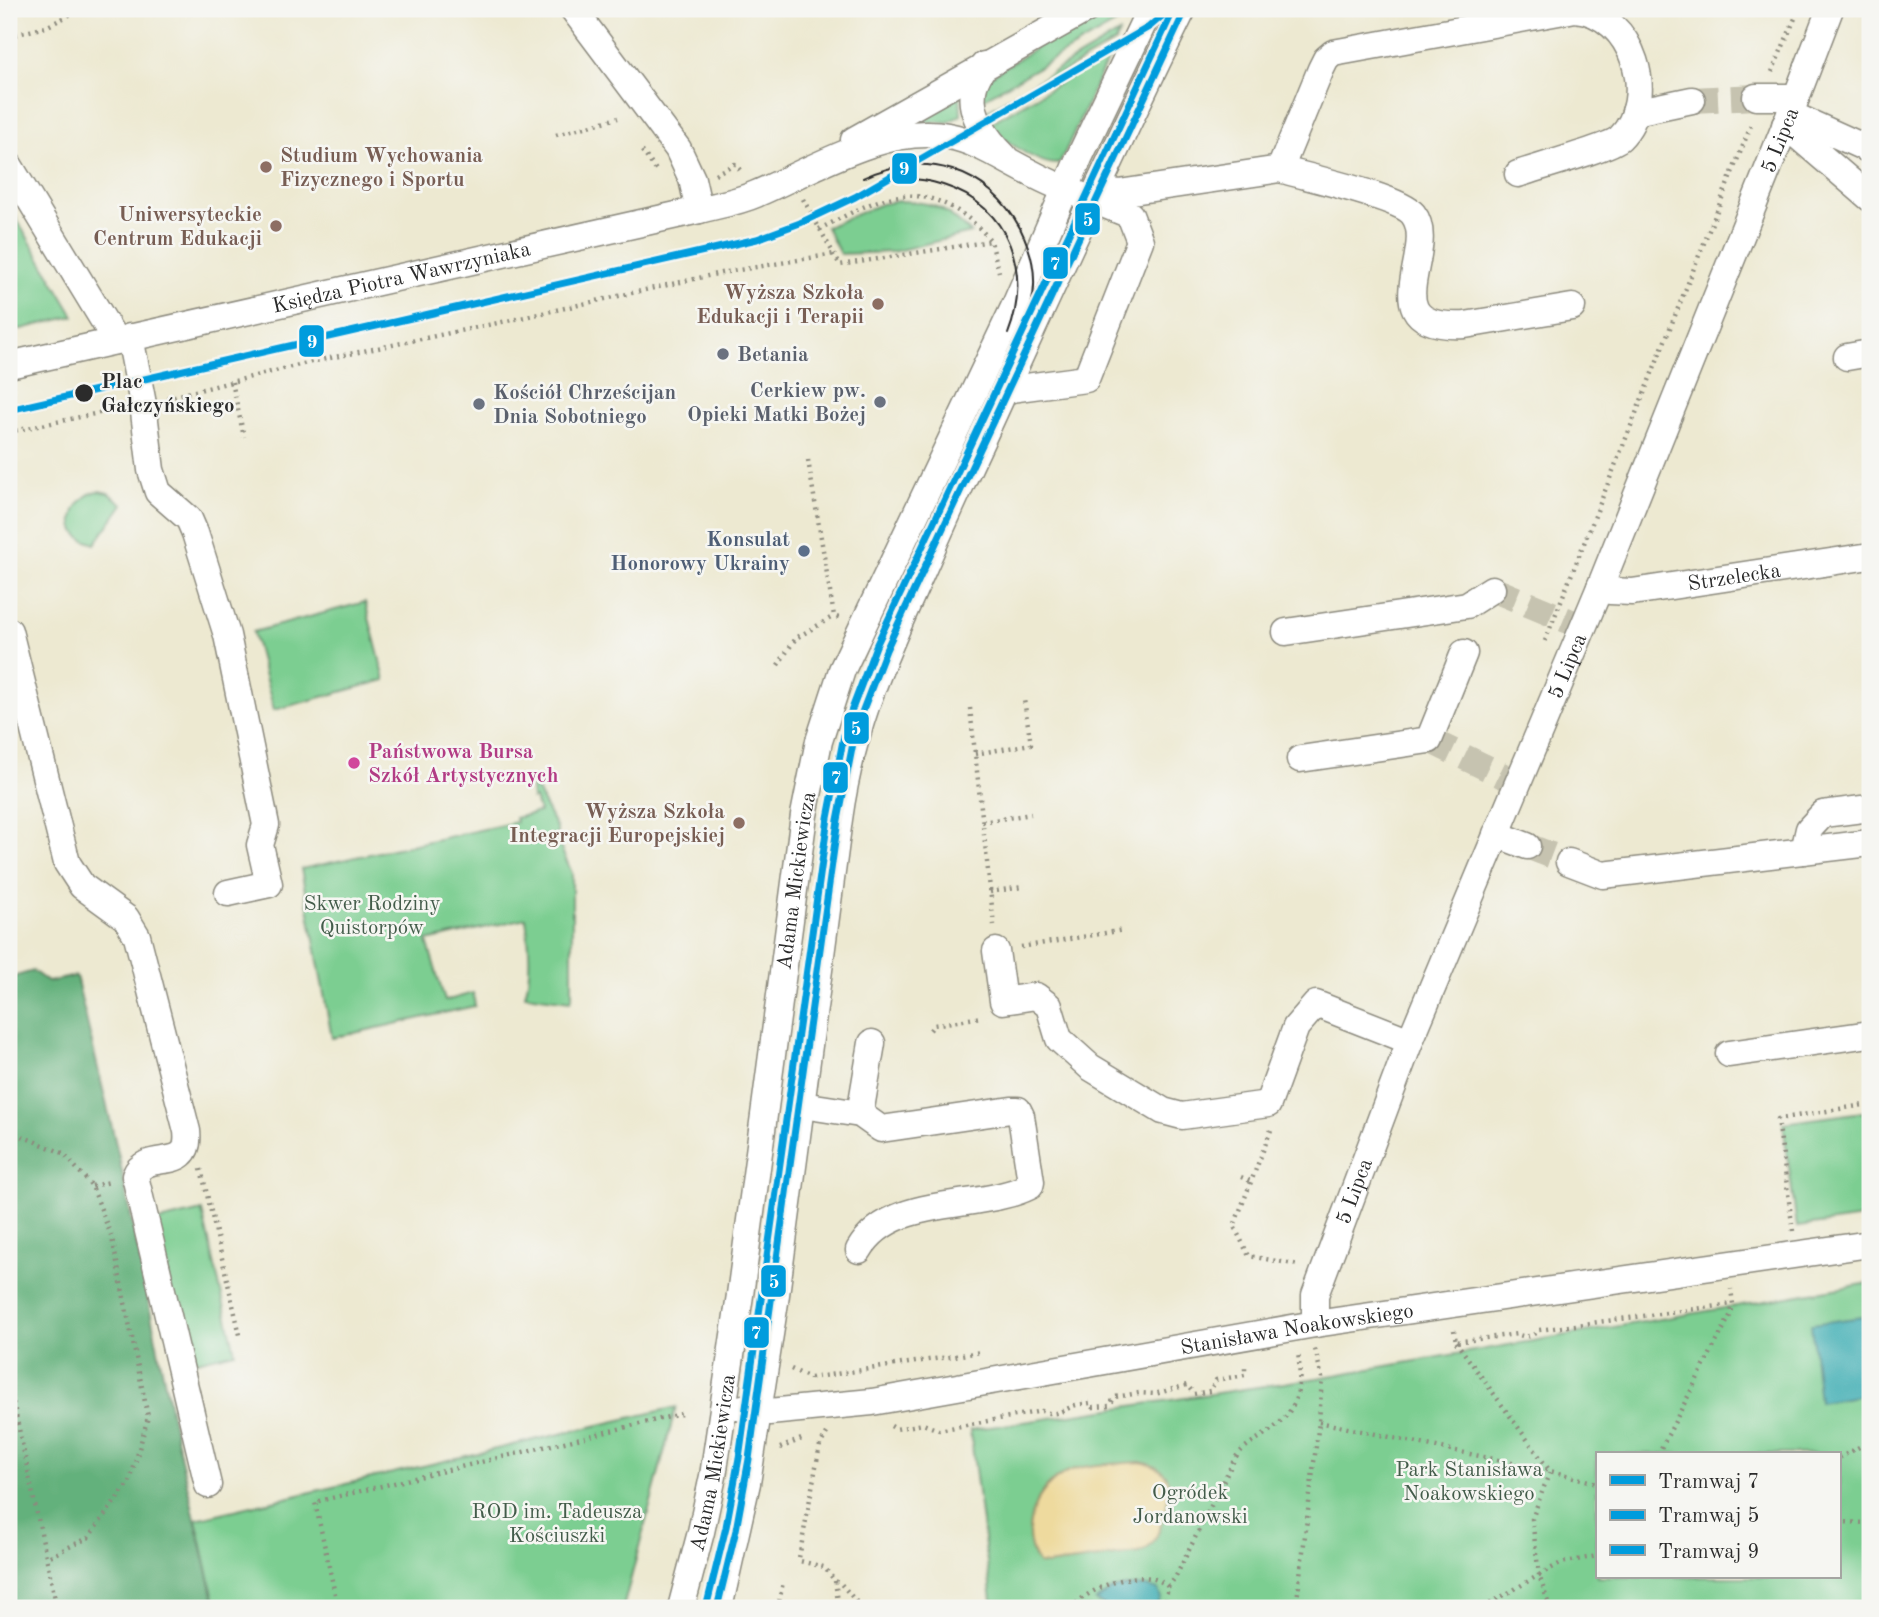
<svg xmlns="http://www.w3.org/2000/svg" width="1879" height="1617" font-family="'Old Standard TT',serif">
	<rect width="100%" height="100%" fill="#f6f6f2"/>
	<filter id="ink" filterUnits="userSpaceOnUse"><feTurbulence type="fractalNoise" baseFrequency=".0143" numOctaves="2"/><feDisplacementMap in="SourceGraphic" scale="14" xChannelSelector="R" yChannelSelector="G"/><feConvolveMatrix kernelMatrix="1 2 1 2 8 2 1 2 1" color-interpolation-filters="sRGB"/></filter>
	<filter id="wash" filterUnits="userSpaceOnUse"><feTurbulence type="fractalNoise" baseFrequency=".00686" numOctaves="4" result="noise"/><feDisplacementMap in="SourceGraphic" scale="28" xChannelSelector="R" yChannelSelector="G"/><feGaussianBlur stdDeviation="1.57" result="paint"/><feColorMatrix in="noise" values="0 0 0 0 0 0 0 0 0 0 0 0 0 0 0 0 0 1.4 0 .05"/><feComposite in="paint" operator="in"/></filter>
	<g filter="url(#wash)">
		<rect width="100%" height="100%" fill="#ede9d1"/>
		<path fill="#7bce91" stroke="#537c5e" stroke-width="2" fill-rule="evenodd" d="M1098 9H1131L1127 17 981 100 986 79Z
			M1119 33 1115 42 989 115 987 111Z
			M1110 54 1060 163C1042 169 1000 137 987 125Z
			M960 89 961 115 949 122H910Z
			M899 201C936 202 944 208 971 233L892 252 840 254 826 227 881 204Z
			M9 206 74 316 9 332Z
			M99 491 108 493 123 504 95 544C91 542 84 541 80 537 63 522 79 493 99 491Z
			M365 602 385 680 274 710 253 632Z
			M530 777 557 829V840L572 873V998L570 1001 525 995C532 972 529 942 526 918L427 941 445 1001 473 993 475 1006 332 1038 301 869 516 822 515 818 539 812 535 798 532 799Z
			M1870 1111V1217L1797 1227 1783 1123Z
			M202 1211 235 1352 188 1363 155 1222Z
			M1870 1283V1608H993L970 1430 1317 1378ZM1597 1454H1839V1577H1597Z
			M676 1407 623 1608H216L196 1519Z"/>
		<path fill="#64b17b" stroke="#486e53" stroke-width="2" d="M33 971 48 982 76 976 119 1157 175 1433 216 1608H9V978Z"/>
		<path fill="#eeda9e" stroke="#8c8264" stroke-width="2" d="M1140 1462C1151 1464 1163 1468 1168 1479 1173 1491 1160 1534 1152 1544 1148 1549 1144 1551 1138 1553L1047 1565 1038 1564C1017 1531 1035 1486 1069 1471 1090 1463 1118 1464 1140 1462Z"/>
		<path fill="#3aacb2" stroke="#326c6e" stroke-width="2" d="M1870 1316V1394L1819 1402 1811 1324Z
			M1131 1586 1149 1587 1158 1590 1161 1598 1155 1608H1108L1096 1601 1111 1590Z"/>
	</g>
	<g filter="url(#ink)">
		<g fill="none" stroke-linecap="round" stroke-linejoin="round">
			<path stroke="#c6c3b0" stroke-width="26" stroke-dasharray="26 13" stroke-linecap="butt" d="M1692 100 1756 97
				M1492 589 1583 627
				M1429 740 1518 783
				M1527 846 1569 862"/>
			<g stroke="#8c8a7e" stroke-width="29">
				<g id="minor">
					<path d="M573 9 678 149 692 179 699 210"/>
					<path d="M984 65C980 73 974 81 973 91 969 115 988 140 1004 156"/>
					<path d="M1756 97H1796"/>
					<path d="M1635 112 1692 100"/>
					<path d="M1790 114 1870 150"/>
					<path d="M1785 125 1870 198"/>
					<path d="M854 140 1087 9"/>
					<path d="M9 165 116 341"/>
					<path d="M1280 169C1306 177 1399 197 1413 214 1441 250 1367 330 1465 325L1572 307"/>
					<path d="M1098 189 1119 193 1280 169 1321 69 1326 59 1333 53 1575 9C1634 14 1659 99 1620 138 1611 147 1535 168 1518 174"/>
					<path d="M130 337 143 404 151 470 158 492 189 519 195 533 227 635 266 825 260 845 269 884 228 893"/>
					<path d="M1847 357 1870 353"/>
					<path id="s1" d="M9 365 699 210C718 205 738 202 756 194 812 170 886 124 948 136 978 141 1004 160 1031 173 1062 190 1097 201 1130 215L1140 241 1086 379 1004 390"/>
					<path id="s2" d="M1600 587 1610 591 1632 592 1870 556"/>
					<path d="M9 631 67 863 82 886 126 918 137 936 187 1131C192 1176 146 1147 135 1176L208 1485"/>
					<path d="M1286 632 1467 605 1492 589"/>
					<path d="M1300 759 1429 740 1464 653"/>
					<path d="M1496 834 1527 846"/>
					<path d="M1804 851 1809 829 1823 814 1870 808"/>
					<path d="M1569 862 1603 875 1870 843"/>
					<path d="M996 951 1003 1001 1036 996 1049 1006 1059 1039 1090 1067 1163 1111 1182 1116 1268 1104 1296 1027 1316 1004 1410 1041"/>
					<path d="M1729 1054 1870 1034"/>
					<path d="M802 1105 860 1114 881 1129 1011 1110H1018L1021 1116 1031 1182 1030 1186C978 1212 892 1193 859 1250"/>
					<path d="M860 1114 872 1043"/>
					<path id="s3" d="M1315 1324V1295L1410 1041 1600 587 1790 114 1830 9"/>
					<path id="s4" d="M742 1408 769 1412 872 1402 1315 1324 1870 1244"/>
					<path id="s5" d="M681 1608 701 1532 713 1476 740 1295 804 815 819 741 842 670 1016 303 1079 158 1150 9"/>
					<path d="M719 1608 747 1483 775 1302 839 819C851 733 877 672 912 594 935 541 959 488 984 435 1049 293 1114 149 1183 9"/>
				</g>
			</g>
			<path stroke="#8c8a7e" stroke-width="4.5" stroke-dasharray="2 5" stroke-linecap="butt" d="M539 9 547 19
				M9 36 46 27 81 9
				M1772 72 1796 16
				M9 124 19 141
				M556 135 618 118
				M642 151 656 170
				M715 174 735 164 743 173
				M803 199 840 265 991 241 999 272
				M819 229C840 219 863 205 885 199 927 187 965 209 991 241
				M232 382 244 437
				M167 398 311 362 507 321 721 273 834 254
				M9 432 118 409
				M808 460 834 616 839 618
				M1545 641 1752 123
				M778 665 796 638 834 616
				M970 708 994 925
				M975 754 1031 744 1024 700
				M982 822 1031 814
				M990 892 1022 887
				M1021 947 1124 930
				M930 1030 934 1025 981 1017
				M1271 1130 1234 1226 1249 1256 1299 1265
				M9 1131 63 1153 92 1186 112 1238 148 1417 130 1481 88 1538 46 1558
				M201 1169 241 1339
				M1241 1177 1251 1181
				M92 1186 110 1182
				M1793 1231 1778 1119 1870 1104
				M1454 1330 1456 1342 1517 1334C1526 1338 1531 1337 1539 1330L1733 1304 1731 1289
				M1456 1342 1550 1471 1532 1519 1539 1575 1482 1608
				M791 1369 810 1378V1380
				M810 1378 981 1352
				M9 1382 57 1608
				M1319 1422 1550 1471 1597 1483
				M891 1426 896 1429 923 1424 939 1430 1042 1411C1054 1416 1060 1412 1071 1407 1076 1404 1084 1404 1090 1403L1093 1407 1109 1406 1115 1397 1139 1393 1155 1394 1187 1385 1194 1394 1210 1391 1216 1380 1245 1375V1364
				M827 1433 820 1445 799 1558 800 1561 824 1567 835 1581 841 1584 862 1608
				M780 1448 804 1438
				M1658 1454 1731 1314 1733 1304
				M1839 1458 1870 1441
				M1839 1522 1870 1523
				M835 1581 839 1608
				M1168 1587 1175 1578 1235 1458C1244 1446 1253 1442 1265 1434 1297 1414 1303 1389 1298 1353
				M338 1608 315 1502 681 1414
				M778 1608 783 1582
				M1071 1608C1089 1588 1145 1563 1168 1587L1164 1608
				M1296 1608 1319 1422 1322 1378 1315 1349
				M1550 1608 1539 1575 1561 1563 1597 1556"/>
			<use href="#minor" stroke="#fff" stroke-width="26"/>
			<path stroke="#2b2b2b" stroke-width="2" d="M863 178C923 149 989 169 1020 228 1028 244 1034 262 1034 280 1035 299 1028 315 1021 332
				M855 197C867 190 880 182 894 180 910 177 927 180 943 185 1010 206 1032 273 1008 334"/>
			<g stroke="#f6f6f2" stroke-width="12">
				<path id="tram-1" d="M706 1608 726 1527 739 1458 828 818 846 725 876 646 1174 9"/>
			</g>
			<g stroke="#f6f6f2" stroke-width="12">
				<path id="tram-2" d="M717 1608 736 1530 749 1459 838 820 856 728 886 650 1184 13"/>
			</g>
			<g stroke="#f6f6f2" stroke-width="12">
				<path id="tram-3" d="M9 410 757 239 800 223 855 197 1149 27 1170 9"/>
			</g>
			<use href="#tram-1" stroke="#009cdd" stroke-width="7"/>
			<use href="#tram-2" stroke="#009cdd" stroke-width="7"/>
			<use href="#tram-3" stroke="#009cdd" stroke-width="7"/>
		</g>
	</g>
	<g fill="#8d6e63" stroke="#f6f6f2" stroke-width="2.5">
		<circle cx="266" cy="167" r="7"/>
		<circle cx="276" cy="226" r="7"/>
		<circle cx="878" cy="304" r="7"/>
		<circle cx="739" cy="823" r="7"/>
	</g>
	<g fill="#6b7280" stroke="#f6f6f2" stroke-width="2.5">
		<circle cx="723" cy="354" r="7"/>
		<circle cx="880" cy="402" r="7"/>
		<circle cx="479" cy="404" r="7"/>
	</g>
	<circle fill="#2b2b2b" stroke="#f6f6f2" stroke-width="2.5" cx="84" cy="393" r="10"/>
	<circle fill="#5c6f8a" stroke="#f6f6f2" stroke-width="2.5" cx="804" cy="551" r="7"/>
	<circle fill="#d1479c" stroke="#f6f6f2" stroke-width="2.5" cx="354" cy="763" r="7"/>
	<g text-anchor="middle" stroke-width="5" stroke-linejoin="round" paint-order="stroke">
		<g font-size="21" fill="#2b2b2b" stroke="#f6f6f2">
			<text dy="7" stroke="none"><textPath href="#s3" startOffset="1274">5 Lipca</textPath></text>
			<text dy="7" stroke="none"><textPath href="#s1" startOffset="402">Księdza Piotra Wawrzyniaka</textPath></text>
			<text dy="7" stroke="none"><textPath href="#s2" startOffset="136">Strzelecka</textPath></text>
			<text dy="7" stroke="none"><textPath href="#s3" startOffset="707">5 Lipca</textPath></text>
			<text dy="7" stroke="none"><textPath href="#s5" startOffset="737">Adama Mickiewicza</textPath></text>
			<text dy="7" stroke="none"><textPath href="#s3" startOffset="140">5 Lipca</textPath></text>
			<text dy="7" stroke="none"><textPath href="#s4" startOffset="562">Stanisława Noakowskiego</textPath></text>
			<text dy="7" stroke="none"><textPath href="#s5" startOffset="149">Adama Mickiewicza</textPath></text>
		</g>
		<g font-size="21" font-weight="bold" fill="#785e54" stroke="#f6f6f2" text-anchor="end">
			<text x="280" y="162" text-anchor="start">Studium Wychowania<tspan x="280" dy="24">Fizycznego i Sportu</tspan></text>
			<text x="262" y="221">Uniwersyteckie<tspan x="262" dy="24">Centrum Edukacji</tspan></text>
			<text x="864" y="299">Wyższa Szkoła<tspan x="864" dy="24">Edukacji i Terapii</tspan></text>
			<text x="725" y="818">Wyższa Szkoła<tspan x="725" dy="24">Integracji Europejskiej</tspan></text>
		</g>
		<g font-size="21" font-weight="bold" fill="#5b616d" stroke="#f6f6f2" text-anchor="start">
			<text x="737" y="361">Betania</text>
			<text x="866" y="397" text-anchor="end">Cerkiew pw.<tspan x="866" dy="24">Opieki Matki Bożej</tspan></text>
			<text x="493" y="399">Kościół Chrześcijan<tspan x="493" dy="24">Dnia Sobotniego</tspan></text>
		</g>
		<g font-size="21" font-weight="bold" fill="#2b2b2b" stroke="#f6f6f2" text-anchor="start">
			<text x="101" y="388">Plac<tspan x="101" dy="24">Gałczyńskiego</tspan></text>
		</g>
		<g font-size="21" font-weight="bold" fill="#4e5e75" stroke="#f6f6f2" text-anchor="end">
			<text x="790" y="546">Konsulat<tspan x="790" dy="24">Honorowy Ukrainy</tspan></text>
		</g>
		<g font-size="21" font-weight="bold" fill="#b23c85" stroke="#f6f6f2" text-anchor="start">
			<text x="368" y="758">Państwowa Bursa<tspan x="368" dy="24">Szkół Artystycznych</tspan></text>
		</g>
		<g font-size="21" fill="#435c4a" stroke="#f6f6f2">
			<text x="372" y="910">Skwer Rodziny<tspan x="372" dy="24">Quistorpów</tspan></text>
			<text x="1469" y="1476">Park Stanisława<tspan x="1469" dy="24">Noakowskiego</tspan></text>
			<text x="1190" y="1499">Ogródek<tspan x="1190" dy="24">Jordanowski</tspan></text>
			<text x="557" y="1518">ROD im. Tadeusza<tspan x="557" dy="24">Kościuszki</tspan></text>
		</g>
	</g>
	<g stroke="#f6f6f2" stroke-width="2.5">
		<rect x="891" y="152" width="27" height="33" rx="7" fill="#009cdd"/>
		<rect x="1074" y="202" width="27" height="34" rx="7" fill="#009cdd"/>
		<rect x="1042" y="246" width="27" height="34" rx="7" fill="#009cdd"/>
		<rect x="298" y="324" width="27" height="34" rx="7" fill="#009cdd"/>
		<rect x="843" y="711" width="27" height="34" rx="7" fill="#009cdd"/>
		<rect x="822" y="761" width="27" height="33" rx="7" fill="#009cdd"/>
		<rect x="760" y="1264" width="27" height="34" rx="7" fill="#009cdd"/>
		<rect x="743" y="1316" width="27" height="33" rx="7" fill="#009cdd"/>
	</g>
	<g font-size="19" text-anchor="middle" font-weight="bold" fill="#fff">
		<text x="904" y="175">9</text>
		<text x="1088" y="226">5</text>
		<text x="1055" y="270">7</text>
		<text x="312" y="348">9</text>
		<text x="856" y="735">5</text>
		<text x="836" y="784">7</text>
		<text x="774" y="1288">5</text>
		<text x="756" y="1339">7</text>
	</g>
	<rect width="1879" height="1617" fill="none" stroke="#f6f6f2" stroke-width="35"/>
	<rect x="1596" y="1452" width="245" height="126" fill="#f6f6f2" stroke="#a5a5a2" stroke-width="2"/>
	<rect x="1610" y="1475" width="35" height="10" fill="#009cdd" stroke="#a5a5a2" stroke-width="2"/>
	<text x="1658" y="1488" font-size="21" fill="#2b2b2b">Tramwaj 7</text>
	<rect x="1610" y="1510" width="35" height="10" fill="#009cdd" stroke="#a5a5a2" stroke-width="2"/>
	<text x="1658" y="1522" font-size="21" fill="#2b2b2b">Tramwaj 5</text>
	<rect x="1610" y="1545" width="35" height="10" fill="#009cdd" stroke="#a5a5a2" stroke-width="2"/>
	<text x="1658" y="1558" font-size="21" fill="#2b2b2b">Tramwaj 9</text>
</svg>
